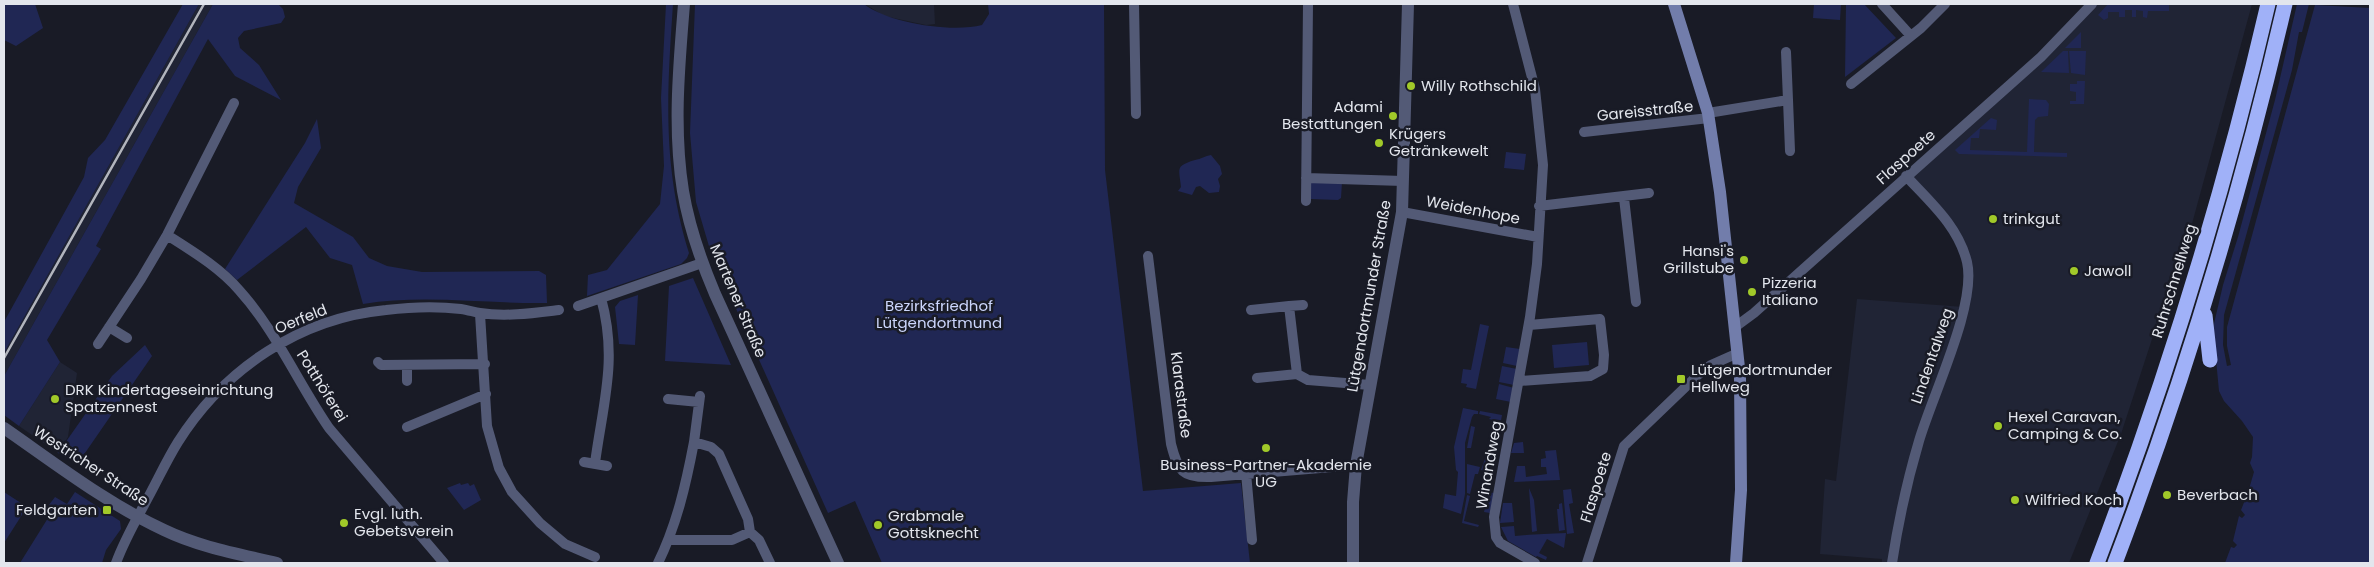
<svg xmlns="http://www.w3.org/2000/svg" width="2374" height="567" font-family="Poppins,sans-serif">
	<rect width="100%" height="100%" fill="#191b26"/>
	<path fill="#202435" d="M199 4H213L4 376V353Z
		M865 4H934L935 24 926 25 884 16Z
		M2092 4H2252L2166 319 2153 336 2121 434 2069 563H1882V559L1820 554 1825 479 1836 481 1857 299 1964 307 1963 249 1906 176Z
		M60 362 77 373 68 437 58 453 19 426Z"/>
	<path fill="#202754" d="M4 4H35L43 28 16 46 4 40Z
		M183 4H199L4 353V322L84 177 88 158 105 140Z
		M213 4H278L283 9 285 17 281 23 244 31 238 38 240 48 259 65 281 100 235 76 208 39 96 246 101 249 47 340 60 362 19 426 4 415V376Z
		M666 4H673C667 93 662 166 689 253L687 258 681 264 587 296 588 275 607 270 660 204 664 166 661 98Z
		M695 4H864C888 23 952 33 982 25L989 14 988 4H1104L1105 170 1143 491 1241 483 1250 563H882L855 501 828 513 711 253 696 202 690 133Z
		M1814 4H1841L1840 20 1813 18Z
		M1846 4H1864L1896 38 1845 77Z
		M2108 4H2169V11H2148L2147 18 2143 17V11L2136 10V17H2132V10H2125V17H2119V12H2108V18L2104 20 2098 15Z
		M2297 4H2309L2302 32H2299L2292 70 2224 315 2223 345 2227 366 2231 365 2227 346V327L2315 5 2370 8V563H2225L2231 547 2234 548 2237 545 2233 541 2239 516 2242 518 2245 515 2241 510 2247 495 2251 492 2249 489 2254 472 2250 463 2252 457 2253 437 2242 421 2224 401 2219 391 2213 328 2223 285 2238 237 2275 100Z
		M2081 32V48H2065Z
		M2063 51H2068L2069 73 2041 72Z
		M2069 51H2086L2085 75 2071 73Z
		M2077 81H2085L2084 104H2070V101H2076V92L2070 91V84H2077Z
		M2029 99 2046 100 2049 104 2048 116 2038 117 2035 120 2034 152 2067 153V157L1959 154 1955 150 1991 118 1997 120 1996 130 1980 129 1979 138H1971L1970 150 2027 152Z
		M317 119 321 148 298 187 294 203 353 237 369 258 387 266 422 272 539 271 546 275 547 303C486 304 423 294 363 304L352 265 330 258 306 227 237 280 225 269 305 143Z
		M1506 152 1526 154 1524 170 1504 168Z
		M1211 155 1220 166 1222 174 1218 179 1220 186 1219 192 1209 193 1200 186 1196 187 1192 195 1178 191 1181 187C1179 168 1175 166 1195 160 1201 159 1205 156 1211 155Z
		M1311 182H1342L1341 198 1338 200 1311 199Z
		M693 278 731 365 665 361 669 286Z
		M638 295 635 345 619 344 615 307 620 301Z
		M1480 324 1489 326 1476 389 1466 387 1467 384 1461 383 1463 369 1471 370Z
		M1587 342 1589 365 1554 368 1552 345Z
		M145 345 152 356 85 453 76 462 58 453 112 376Z
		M1506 347 1520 349 1517 366 1503 363Z
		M1502 366 1517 369 1514 385 1499 382Z
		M1499 384 1514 388 1511 402 1496 399Z
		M1463 408 1478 411V414H1474L1472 417 1465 443V494L1461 514 1443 508 1445 494 1456 496 1458 472 1456 470 1454 447Z
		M1480 411 1502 415 1499 432 1498 428 1493 427 1491 430 1493 420 1489 419 1491 417 1479 414Z
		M1471 426 1475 427 1471 448H1467Z
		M1491 433 1498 435 1494 455 1486 454Z
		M1523 442 1524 453H1511L1514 443Z
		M1556 450 1560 480 1514 482 1517 466H1525L1526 477 1547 474 1546 467H1541V459L1546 458 1545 451Z
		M1486 456 1494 457 1491 472 1481 470Z
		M1467 464 1480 467 1478 474H1475L1470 494 1467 493Z
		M460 483 461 485 468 483 470 486 474 484 481 500 464 510 447 488Z
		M1529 488 1534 500 1537 531 1532 532Z
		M1571 489 1573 503 1569 504 1574 533 1567 534 1563 490Z
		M4 492 27 507 4 543Z
		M75 492 120 521 121 529 106 550 102 563H20L48 518 42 514 55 497 67 504Z
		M1489 492 1494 493 1490 513 1484 512Z
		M1467 495 1470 496 1464 521 1479 525 1478 527 1462 523Z
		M1503 503H1512L1514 522 1500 523Z
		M1562 503 1565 530 1559 531 1557 509H1559V504Z
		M1514 526 1515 536C1534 534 1546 534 1566 533L1564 548 1547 539 1539 553 1547 557 1546 560 1537 556 1536 557 1508 541 1501 527Z"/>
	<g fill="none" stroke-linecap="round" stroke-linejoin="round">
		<path stroke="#535a76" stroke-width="10" d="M1134 4 1136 114
			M1513 4 1535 89 1543 165 1537 264 1530 317 1494 517 1496 537 1500 543 1535 563
			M1882 4 1911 36
			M1786 52 1788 100
			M1851 84 1921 28 1945 4
			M1708 113 1788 100 1790 151
			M1584 132 1709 118
			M1306 178 1403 181
			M1624 198 1636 302
			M1306 201 1308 4
			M1539 206 1649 193
			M1402 212 1538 237
			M167 235C192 251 219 267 239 290 276 331 298 383 329 428L444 563
			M1148 256 1171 444C1178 471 1182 478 1211 477L1356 465
			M1303 305 1289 306 1297 374 1308 380 1370 385
			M578 306 702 263
			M1251 310 1289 306
			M480 314 487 426 499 468 512 492 540 523 565 544 595 557
			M109 327 127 338
			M1735 327 1754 313 2041 57 2092 4
			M98 344 141 279 167 235 234 103
			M378 362 381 365 485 364
			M407 365V381
			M1257 378 1297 374
			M1519 381 1590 376 1603 369 1604 355 1600 319 1529 325
			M668 399 699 402
			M407 427 486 394
			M694 442 700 396
			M584 462 607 466
			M595 463C603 403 618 359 601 298
			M1246 473 1252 540
			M750 532 759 540 770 563
			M116 563C125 538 139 515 151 492 160 475 168 458 178 442 224 369 300 318 386 310 410 307 437 306 461 309 468 310 474 312 480 313 506 317 534 313 559 310
			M658 563C677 524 686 484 694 442L711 447 719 454 748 519 750 532 732 540H669
			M1587 563 1624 446 1699 374 1711 365 1738 353
			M1892 563C1898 524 1908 478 1919 441 1932 396 1977 305 1967 262 1958 226 1931 203 1906 176"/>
		<path stroke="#535a76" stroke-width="12" d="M684 4C679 66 673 129 683 191 689 227 701 261 715 294L838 563
			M4 428C56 464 106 503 164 530 199 547 239 554 277 563
			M1353 563V502L1356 465 1402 212 1408 4"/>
		<path stroke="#727dab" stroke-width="12" d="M1674 4 1708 113 1720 192 1740 377 1741 490 1736 563"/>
		<path stroke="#a0b1f8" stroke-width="15" d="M2205 315 2210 360
			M2097 563C2166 381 2224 194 2268 4
			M2115 563C2184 381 2241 194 2285 4"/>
		<path stroke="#b2b5bd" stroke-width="2.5" d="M4 358 204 4"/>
	</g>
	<g fill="#a1c929" stroke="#191b26" stroke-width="2">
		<circle cx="1411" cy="86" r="5"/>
		<circle cx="1393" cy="116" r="5"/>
		<circle cx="1379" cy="143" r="5"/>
		<circle cx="1993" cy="219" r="5"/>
		<circle cx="1744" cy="260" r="5"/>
		<circle cx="2074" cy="271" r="5"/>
		<circle cx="1752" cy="292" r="5"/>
		<rect x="1676" y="374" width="10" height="10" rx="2.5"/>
		<circle cx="55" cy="399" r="5"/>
		<circle cx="1998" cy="426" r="5"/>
		<circle cx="1266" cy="448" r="5"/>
		<circle cx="2167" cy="495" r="5"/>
		<circle cx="2015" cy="500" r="5"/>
		<rect x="102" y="505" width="10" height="10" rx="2.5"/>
		<circle cx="344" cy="523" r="5"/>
		<circle cx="878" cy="525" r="5"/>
	</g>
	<g text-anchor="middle" stroke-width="5" stroke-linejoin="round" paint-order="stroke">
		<g font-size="15" fill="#e3e6ed" stroke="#191b26" text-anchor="start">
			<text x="1421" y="91">Willy Rothschild</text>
			<text x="1383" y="112" text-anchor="end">Adami<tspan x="1383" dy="17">Bestattungen</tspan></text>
			<text x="1389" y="139">Krügers<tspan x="1389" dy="17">Getränkewelt</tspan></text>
			<text x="2003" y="224">trinkgut</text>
			<text x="1734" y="256" text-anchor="end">Hansi's<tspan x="1734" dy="17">Grillstube</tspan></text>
			<text x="2084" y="276">Jawoll</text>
			<text x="1762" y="288">Pizzeria<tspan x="1762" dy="17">Italiano</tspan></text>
			<text x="1691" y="375">Lütgendortmunder<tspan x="1691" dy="17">Hellweg</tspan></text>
			<text x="65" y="395">DRK Kindertageseinrichtung<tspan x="65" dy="17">Spatzennest</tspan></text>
			<text x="2008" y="422">Hexel Caravan,<tspan x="2008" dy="17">Camping &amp; Co.</tspan></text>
			<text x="1266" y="470" text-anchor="middle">Business-Partner-Akademie<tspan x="1266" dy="17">UG</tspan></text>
			<text x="2177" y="500">Beverbach</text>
			<text x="2025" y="505">Wilfried Koch</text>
			<text x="97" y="515" text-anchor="end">Feldgarten</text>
			<text x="354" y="519">Evgl. luth.<tspan x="354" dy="17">Gebetsverein</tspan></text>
			<text x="888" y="521">Grabmale<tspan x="888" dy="17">Gottsknecht</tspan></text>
		</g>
		<g font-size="15" fill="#e3e6ed" stroke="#191b26">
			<text transform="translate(1645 111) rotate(-6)" y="5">Gareisstraße</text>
			<text transform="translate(1906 157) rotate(-42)" y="5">Flaspoete</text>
			<text transform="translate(1473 210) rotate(11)" y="5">Weidenhope</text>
			<text transform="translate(2174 281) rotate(-73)" y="5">Ruhrschnellweg</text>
			<text transform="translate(1369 296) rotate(-80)" y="5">Lütgendortmunder Straße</text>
			<text transform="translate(738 301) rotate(67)" y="5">Martener Straße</text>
			<text transform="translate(301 319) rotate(-22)" y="5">Oerfeld</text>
			<text transform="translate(1932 356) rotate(-71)" y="5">Lindentalweg</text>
			<text transform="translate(322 386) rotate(58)" y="5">Potthöferei</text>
			<text transform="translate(1181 395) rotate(83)" y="5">Klarastraße</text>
			<text transform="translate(1489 465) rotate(-80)" y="5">Winandweg</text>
			<text transform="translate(91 466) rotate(33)" y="5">Westricher Straße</text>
			<text transform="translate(1596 487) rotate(-73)" y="5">Flaspoete</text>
		</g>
		<g font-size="15" fill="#ccd6fc" stroke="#191b26">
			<text x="939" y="311">Bezirksfriedhof<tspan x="939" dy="17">Lütgendortmund</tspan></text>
		</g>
	</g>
	<rect width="2374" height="567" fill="none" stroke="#e3e6ed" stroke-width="10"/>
</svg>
